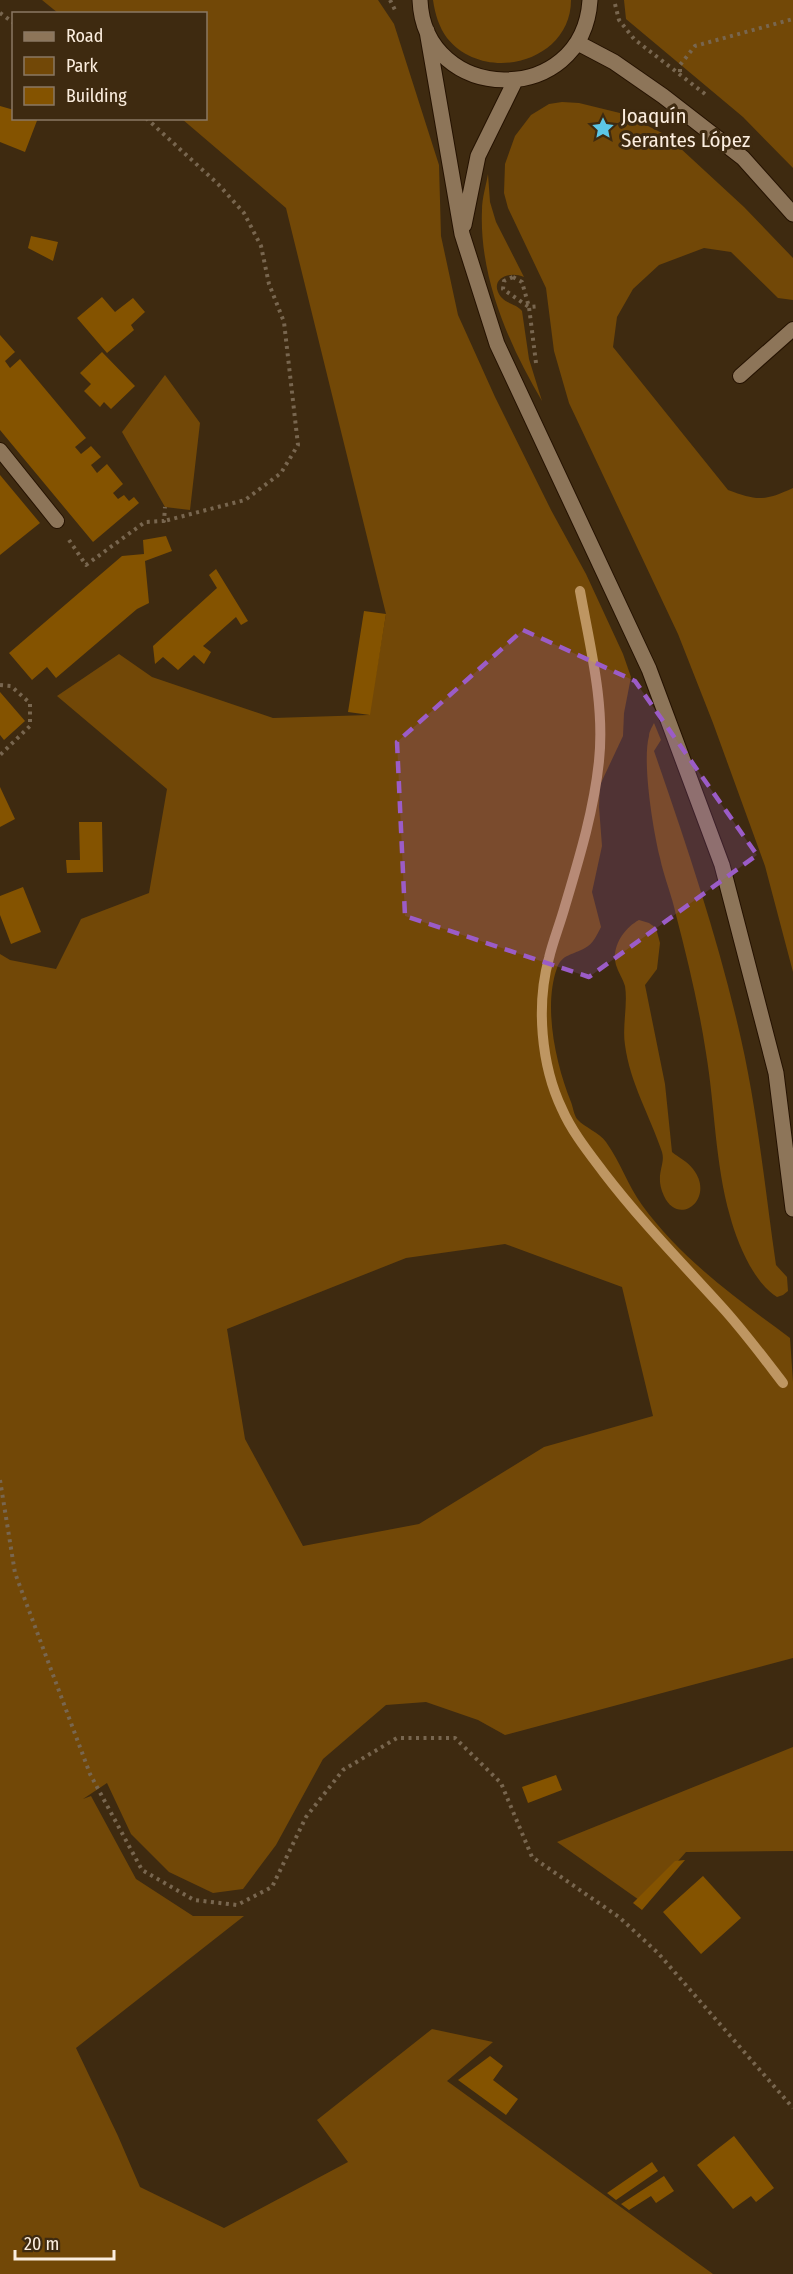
<svg xmlns="http://www.w3.org/2000/svg" width="793" height="2274" font-family="'Fira Sans Condensed',sans-serif">
	<rect width="100%" height="100%" fill="#3e2a10"/>
	<path fill="#724807" fill-rule="evenodd" d="M42 0H378L394 24 439 165 441 236 458 315 495 397 551 510 586 574 623 654 631 677 624 713 623 736 600 785 599 807 602 846 592 892 601 927C597 935 593 944 585 948 573 955 562 954 557 968 543 1007 556 1065 571 1102 573 1107 574 1115 577 1119 585 1128 599 1132 606 1142 620 1161 628 1186 642 1205 681 1259 737 1299 790 1338L793 1382V1658L505 1735 478 1720 426 1702 386 1705 323 1759 276 1845 243 1889 213 1893 169 1872 131 1834 107 1783 83 1799 91 1796 136 1879 193 1916H244L76 2048 118 2136 140 2187 224 2228 348 2162 317 2120 432 2029 493 2042 447 2081 713 2274H0V954L10 960 56 969 81 919 149 893 167 789 57 696 119 654 152 677 273 718 369 715 386 614 286 208 182 119 206 118V14L58 13ZM505 1244 622 1287 653 1416 544 1447 419 1524 303 1546 245 1439 227 1329 406 1258Z
		M433 0H571C571 62 485 85 447 38 439 27 435 14 433 0Z
		M624 0H793V168L743 117 626 19Z
		M562 102 579 103 624 114 666 135 744 207 793 258V300L778 298 731 252 704 248 659 265 633 289 617 317 613 347 728 490C757 501 765 501 793 488V972L765 866 713 723 678 634 569 403 554 351 546 288 508 208 504 193 505 164 515 136 531 115 549 104Z
		M488 174 490 202 496 222 524 277C508 270 488 280 501 297 507 304 516 304 522 311L529 359 542 401C509 345 479 277 482 210 482 198 486 186 488 174Z
		M165 375 200 423 190 510 165 507 122 432Z
		M654 723 661 740 654 751C687 846 719 941 741 1039 758 1114 765 1190 776 1265L787 1277 788 1291 783 1295 777 1297C753 1282 737 1242 730 1216 715 1163 715 1107 706 1053 699 1007 688 961 676 915 672 896 664 877 660 858 653 830 642 762 649 736 649 732 652 727 654 723Z
		M639 920 649 923 656 928 660 943 657 969 645 985 665 1084 672 1152C678 1157 688 1162 693 1169 716 1198 679 1228 664 1196 654 1175 666 1165 662 1152 650 1116 630 1083 625 1045 622 1026 628 1005 625 986 623 979 618 972 616 965 611 947 624 928 639 920Z
		M793 1747V1851L686 1852 642 1902 557 1842Z"/>
	<g fill="none" stroke-linecap="round" stroke-linejoin="round">
		<path stroke="#be9662" stroke-width="10" d="M580 591C590 647 605 704 599 761 594 810 579 859 565 906 560 924 553 941 549 958 536 1005 541 1065 562 1109 572 1132 589 1153 604 1173 640 1220 681 1262 721 1306 743 1330 763 1357 783 1383"/>
	</g>
	<path fill="#845300" d="M0 106 14 110V118H38L25 152 0 142Z
		M31 236 58 242 53 261 28 248Z
		M102 297 115 312 133 298 145 312 131 325 134 330 107 353 77 318Z
		M0 335 15 352 5 361 10 368 20 359 86 438 75 447 81 454 91 446 101 457 91 465 97 473 107 464 123 484 113 493 118 499 124 495 129 501 134 497 139 503 93 542 0 430Z
		M102 352 135 386 111 409 104 402 100 407 84 391 91 384 80 373Z
		M0 475 40 523 0 555Z
		M166 536 172 551 145 561 149 603 137 609 56 678 47 667 32 680 9 653 122 556 144 554 143 540Z
		M216 569 248 621 241 625 236 617 203 646 211 652 204 664 194 655 178 670 163 657 155 664 153 646 217 588 209 575Z
		M364 611 386 614 370 715 348 712Z
		M0 692 25 721 4 740 0 735Z
		M0 787 15 819 0 827Z
		M79 822H102L103 872 67 873 66 860H80Z
		M23 887 41 932 11 944 0 915V896Z
		M556 1775 562 1790 528 1803 522 1787Z
		M685 1860 642 1910 633 1903 675 1861Z
		M703 1876 741 1918 701 1954 663 1912Z
		M490 2056 503 2066 493 2080 518 2099 506 2115 458 2080Z
		M734 2136 774 2188 756 2202 751 2196 733 2209 697 2165Z
		M652 2162 658 2171 616 2200 607 2193Z
		M664 2176 674 2191 656 2203 651 2196 629 2210 621 2204Z"/>
	<g fill="none" stroke-linecap="round" stroke-linejoin="round">
		<g stroke="#251200" stroke-width="16">
			<path id="service" d="M740 376 793 329
				M0 450 57 521"/>
		</g>
		<g stroke="#251200" stroke-width="17">
			<path id="minor" d="M420 0C424 104 583 109 590 0
				M427 31 462 234 497 344 649 669 722 865 776 1073 793 1209
				M578 43 614 62 663 96 743 158 793 214
				M464 225 478 156 515 81"/>
		</g>
		<path stroke="#78664f" stroke-width="4" stroke-dasharray="3 4.5" stroke-linecap="butt" d="M390 0 395 10
			M615 4 619 20 634 39 705 94
			M0 13 14 23
			M680 72V65L695 46 793 19
			M146 118 218 184 244 213 261 246 269 284 284 322 298 445 281 473 245 500 164 521
			M513 277 522 282 529 307 503 289 504 281Z
			M536 363 529 307 540 306
			M69 540 86 565 145 522 164 521 165 507
			M0 685 11 686 30 703V726L0 755
			M0 1480 15 1573 90 1774 142 1870 194 1900 237 1905 272 1887 306 1817 343 1770 397 1738H455L501 1783 532 1857 619 1917 658 1953 793 2108"/>
		<use href="#service" stroke="#8d7559" stroke-width="14"/>
		<use href="#minor" stroke="#8d7559" stroke-width="15"/>
	</g>
	<path fill="#9b5cc7" fill-opacity="0.2" stroke="#9b5cc7" stroke-width="4.5" stroke-dasharray="12 8" stroke-linejoin="round" d="M523 630 635 681 757 855 589 977 405 916 397 742Z"/>
	<defs>
		<g id="sight-bare" transform="scale(1.8)"><path d="M0-6L1.8-2.2L6-1.7L2.9 1.2L3.7 5.4L0 3.3L-3.7 5.4L-2.9 1.2L-6-1.7L-1.8-2.2Z" fill="#5cc7e7" stroke="#3e2a10" stroke-width="2.5" paint-order="stroke"/></g>
	</defs>
	<g fill-rule="evenodd">
		<use href="#sight-bare" x="603" y="128"/>
	</g>
	<g text-anchor="middle" stroke-width="6" stroke-linejoin="round" paint-order="stroke">
		<g font-size="21" fill="#fceedf" stroke="#3e2a10" text-anchor="start">
			<text x="621" y="123">Joaquín<tspan x="621" dy="24">Serantes López</tspan></text>
		</g>
	</g>
	<rect x="12" y="12" width="195" height="108" fill="#3e2a10" stroke="#8a7863" stroke-width="1.5"/>
	<rect x="24" y="32" width="30" height="9" fill="#8d7559" stroke="#8a7863" stroke-width="1.5"/>
	<text x="66" y="42" font-size="18" fill="#fceedf">Road</text>
	<rect x="24" y="57" width="30" height="18" fill="#724807" stroke="#8a7863" stroke-width="1.5"/>
	<text x="66" y="72" font-size="18" fill="#fceedf">Park</text>
	<rect x="24" y="87" width="30" height="18" fill="#845300" stroke="#8a7863" stroke-width="1.5"/>
	<text x="66" y="102" font-size="18" fill="#fceedf">Building</text>
	<path d="M15 2250v9h99v-9" fill="none" stroke="#fceedf" stroke-width="3"/>
	<text x="24" y="2250" font-size="18" fill="#fceedf" stroke="#3e2a10" stroke-width="4.5" paint-order="stroke">20 m</text>
</svg>
